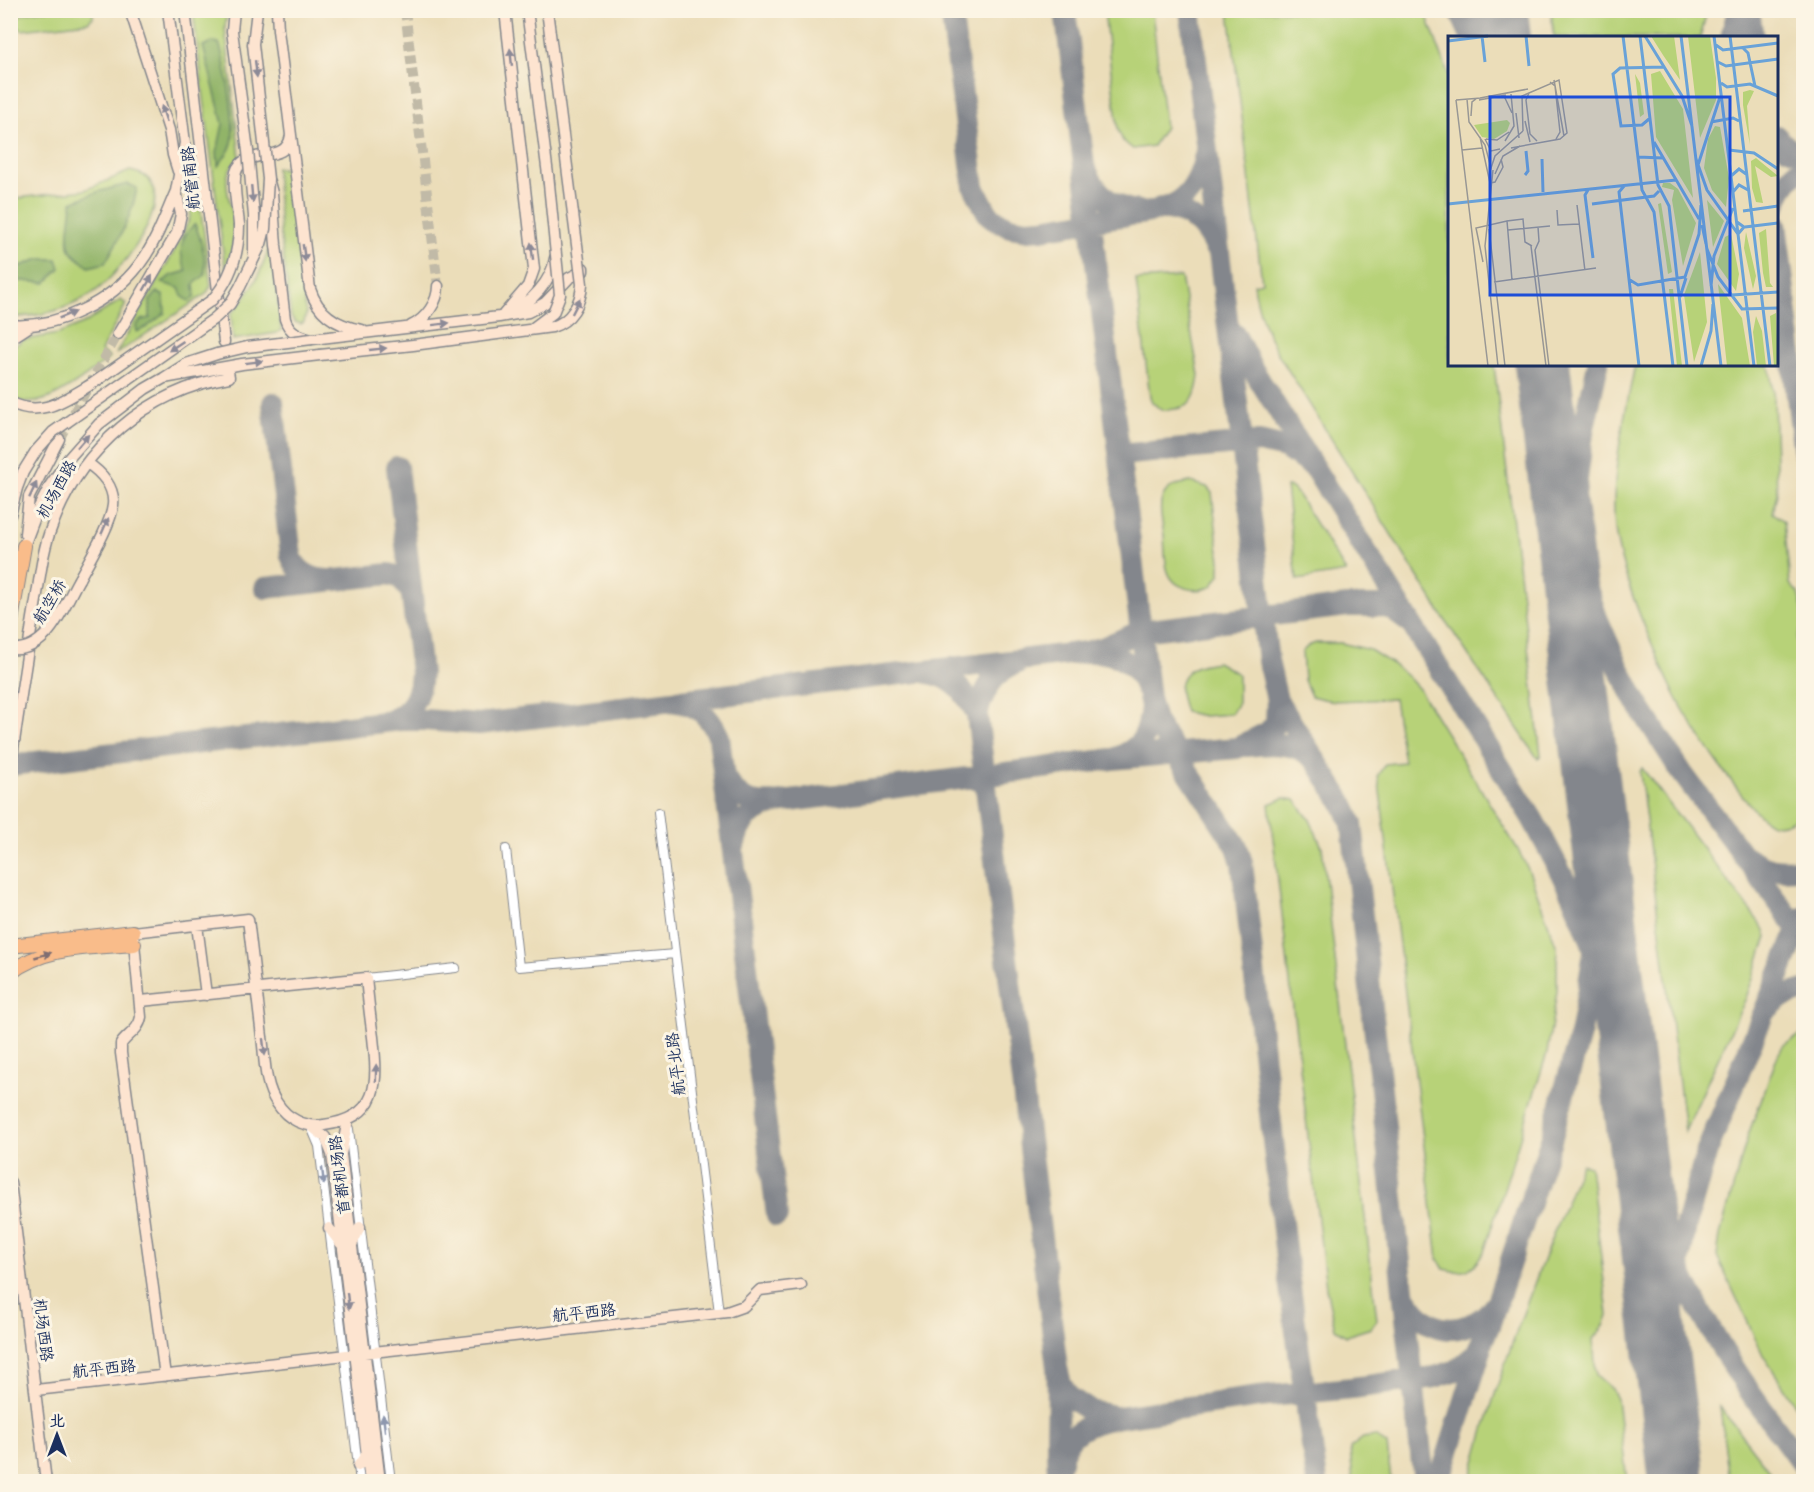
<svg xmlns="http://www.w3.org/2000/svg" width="1814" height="1492" font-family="Mali,'LXGW WenKai TC',sans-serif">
	<rect width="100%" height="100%" fill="#fcf5e5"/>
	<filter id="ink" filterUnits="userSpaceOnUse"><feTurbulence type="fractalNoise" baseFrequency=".0167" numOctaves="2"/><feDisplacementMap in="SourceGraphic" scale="12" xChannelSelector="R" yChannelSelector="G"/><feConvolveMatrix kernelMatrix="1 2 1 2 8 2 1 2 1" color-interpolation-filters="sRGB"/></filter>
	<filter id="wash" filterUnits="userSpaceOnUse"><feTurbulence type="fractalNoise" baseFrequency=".008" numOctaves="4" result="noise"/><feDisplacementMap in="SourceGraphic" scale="24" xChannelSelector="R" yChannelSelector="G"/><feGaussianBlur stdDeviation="1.35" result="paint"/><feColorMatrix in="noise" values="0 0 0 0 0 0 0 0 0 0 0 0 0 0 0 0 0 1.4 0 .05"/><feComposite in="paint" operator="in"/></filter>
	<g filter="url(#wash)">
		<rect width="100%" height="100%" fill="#ebddb9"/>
		<path fill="#b7d278" stroke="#69806b" stroke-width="1.5" d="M93 11V17L88 22 22 30 17 26V17C33 6 73 10 93 11Z
			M193 11H227L225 28 240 158C213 176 236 208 235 232 234 244 230 258 225 268Z
			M1104 11H1152L1165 127 1153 146 1133 149 1123 141 1118 130Z
			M1229 11H1425L1449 76 1450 364 1494 365 1541 755 1538 759 1443 617 1278 354C1266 331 1257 310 1254 284L1262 282Z
			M1551 11V10L1707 11 1700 38 1554 37Z
			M276 168 284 169 288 172 306 314 304 322 301 324 295 322 291 317 280 231Z
			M130 171C139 173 148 175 152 185 167 216 115 279 90 295 66 310 38 317 11 317L10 199 85 190Z
			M197 182 211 286 206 294 116 354 175 250 189 220Z
			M271 240 281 330 277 333 233 340 231 314C252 292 263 270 271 240Z
			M1181 277 1199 375C1196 402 1190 410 1161 410L1152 402 1150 397 1136 280Z
			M121 300 126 304 101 351 110 358C87 374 38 419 11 396V348L23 340 58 334 83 324Z
			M1635 365H1769L1774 399 1777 494 1772 513 1784 521 1790 584 1798 593 1803 611 1802 627 1797 639 1803 687V706L1797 715 1803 726V810C1796 820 1785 827 1772 824 1752 818 1691 724 1679 702 1669 683 1660 664 1652 644 1638 612 1622 570 1616 536 1608 486 1625 414 1635 365Z
			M1190 482 1207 487 1212 493 1220 561V575L1212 586C1197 594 1174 589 1168 572 1164 561 1165 546 1164 534 1162 522 1157 503 1165 493 1170 485 1182 484 1190 482Z
			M1286 487 1292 488 1296 492 1346 572 1297 580Z
			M1316 643H1341L1370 650 1394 665 1408 677 1419 689 1517 848 1529 871 1557 948V991L1547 1053 1484 1252C1472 1271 1465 1275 1444 1269L1438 1259 1378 775 1385 764 1404 762 1394 699 1332 701 1311 696 1304 680 1302 652 1308 646Z
			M1217 662 1238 674V703L1231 714 1204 716 1185 712C1183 705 1179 695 1180 688 1181 668 1201 664 1217 662Z
			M1642 768 1765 930 1767 937 1746 998 1685 1131 1640 772Z
			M1284 798 1295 800 1310 820 1322 847 1377 1320 1371 1328 1346 1336 1335 1329 1326 1288 1269 804Z
			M1803 1033V1417L1763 1355 1717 1256 1720 1235 1748 1135 1778 1055 1783 1046Z
			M1581 1164 1590 1166 1608 1315 1604 1326 1593 1339 1596 1375 1612 1389 1617 1399 1627 1481H1470C1497 1373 1540 1268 1581 1164Z
			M1720 1407 1777 1481H1729Z
			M1375 1436 1387 1445 1391 1481H1353L1350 1448 1363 1438Z"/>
		<path fill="#91b468" stroke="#567263" stroke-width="1.5" d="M213 42 219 43C225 60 238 132 231 146 229 153 222 160 218 166L217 152 223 124 203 46Z
			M128 184 137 188C132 217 119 239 105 263L89 267C84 263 75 257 71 251 65 243 72 214 72 202L97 192Z
			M195 224C202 241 206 256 205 275L194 284 195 297 189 301 182 296 179 288 162 283 170 276 187 271C178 254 179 237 195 224Z
			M39 259H57L60 268 46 283 11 280V263L21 266Z
			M157 292 164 296 165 313 147 327 137 332 136 326 141 320 150 318V301Z"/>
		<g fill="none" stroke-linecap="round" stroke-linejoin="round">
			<path stroke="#83868c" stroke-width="22" d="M951 10 974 187 988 214 997 221 1010 227 1027 230 1042 229C1066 225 1091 221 1115 217 1135 214 1160 213 1178 202 1193 193 1202 172 1205 155
				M1065 10 1149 698 1155 721 1237 847 1242 863 1287 1266 1317 1482
				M1190 10 1268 661 1277 700 1344 805 1352 824 1424 1482
				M1459 10 1472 38
				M1749 10 1753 38
				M1731 38 1738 10
				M1776 136 1788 148 1804 154
				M1087 172C1097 194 1115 209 1139 211
				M1776 206C1779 190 1790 176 1804 166
				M1160 208C1187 210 1204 223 1215 248
				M1776 224 1804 454
				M1235 335 1252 368 1532 818C1553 857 1574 896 1590 938 1610 992 1621 1049 1632 1106
				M273 403 291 556C297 572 310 579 328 580
				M1119 455 1259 442 1285 448 1309 464
				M1555 469 1572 544 1597 618 1618 666 1637 703 1682 773 1804 937
				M1572 519 1583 432 1598 364
				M265 588 389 574 401 578 411 592
				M1091 652C1117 652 1137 664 1146 689
				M1018 663C994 670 983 692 977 714L1057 1368C1060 1406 1054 1444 1059 1482
				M928 673C953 676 966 693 977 714
				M676 702C698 703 711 719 719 737L777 1216
				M389 721C412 713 420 696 421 673L397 467
				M1247 746C1271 743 1297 741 1315 760
				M1116 758C1143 748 1148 734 1151 707
				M10 765 401 720H425L479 724 1086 652 1102 648 1141 631 1348 606H1380L1391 609 1409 622
				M724 776C737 799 749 805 775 803 749 813 741 818 734 846
				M775 803 1112 759 1237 748 1268 732 1276 723 1277 700
				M1745 856C1766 870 1779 872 1804 868
				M1764 1012 1781 997 1804 990
				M1637 1145C1650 1185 1662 1226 1678 1265 1710 1339 1756 1402 1804 1466
				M1404 1295C1420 1320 1438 1337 1469 1325 1480 1321 1488 1315 1494 1305
				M1057 1368 1061 1384 1069 1397 1090 1411 1119 1417 1259 1397 1352 1388 1435 1377 1457 1370 1476 1354 1489 1326 1551 1140 1581 1031 1594 952 1596 811
				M1671 1427 1674 1290 1686 1225 1707 1151 1803 917
				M1061 1461C1066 1432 1088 1423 1115 1418
				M1439 1482 1481 1350"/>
			<path stroke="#83868c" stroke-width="56" d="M1500 10 1503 38
				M1542 364 1677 1482"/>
		</g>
	</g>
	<g filter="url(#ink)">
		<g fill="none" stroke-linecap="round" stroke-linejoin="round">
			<path stroke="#c1baa7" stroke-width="10" stroke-dasharray="10 5" stroke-linecap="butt" d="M405 10 438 286
				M59 439 118 334"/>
			<g stroke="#83868c" stroke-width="10">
				<path id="street" d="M658 812 719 1313
					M506 849 519 967 675 954
					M366 978 456 968
					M311 1127 319 1146 360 1482
					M349 1129 391 1482"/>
			</g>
			<g stroke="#83868c" stroke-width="13">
				<path id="secondary" d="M130 10 169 130 173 155 178 171
					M185 10 224 342
					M277 10 278 30 310 289C318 314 337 326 362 330
					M527 10 549 183
					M269 182 272 193 276 245 285 319C289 332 299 336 312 339L499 317 528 312 545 303 569 278 583 271V268
					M239 225C238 210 232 185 236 172 244 145 287 167 291 135
					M510 313C531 303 552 281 555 258
					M504 314 528 286 534 269 505 10
					M10 325C57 329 111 302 139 265 156 243 165 216 176 191
					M411 326C426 319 438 302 438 286
					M118 334 177 233 181 214 176 191 185 143 168 10
					M10 339 30 326
					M164 378 186 364 217 354
					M10 402C41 419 66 399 92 384
					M10 515 17 488 23 472
					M25 534 29 497 59 439
					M24 546 38 509 51 484 69 458 99 424 145 389 164 378 242 364 320 355
					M79 579C89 560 111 525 113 505 115 487 101 472 87 463
					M10 769C18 715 26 660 35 606 40 579 42 551 52 526 81 448 147 391 229 377L228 371
					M197 925 206 995
					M141 1001C216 994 291 986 366 978 368 998 370 1017 373 1037 378 1083 380 1118 324 1125 305 1128 287 1119 277 1103 264 1085 265 1058 262 1037 257 998 253 958 248 919L133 932 141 1017C139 1030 128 1034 121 1044V1053L165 1376
					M348 1120 341 1154 380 1482
					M311 1126 325 1137 332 1154 370 1482
					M10 1182 46 1482
					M329 1228 341 1244
					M352 1245 360 1227
					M36 1390 727 1312 744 1306 760 1290 801 1285
					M358 1466 367 1453"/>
			</g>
			<g stroke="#83868c" stroke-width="16">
				<path id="highway" d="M10 626 24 546
					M10 946 133 932
					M10 973C45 945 92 948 134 944"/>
			</g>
			<use href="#street" stroke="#fff" stroke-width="8"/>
			<use href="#secondary" stroke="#fde4d0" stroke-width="10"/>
			<use href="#highway" stroke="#f9bc8a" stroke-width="14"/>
			<g stroke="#83868c" stroke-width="13" stroke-linecap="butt">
				<path id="secondary-bridge" d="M234 10 232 31 248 151 254 216V255
					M533 328 553 313 560 295 548 174
					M217 354 247 347 312 339
					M320 355 413 345 552 327C571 321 581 304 582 284L547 10
					M92 384 212 300C231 279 239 252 239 225
					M23 472 36 451 53 432 215 318 230 304 240 287 261 244 265 229 268 179 253 44 257 10
					M10 649C48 653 63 607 79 579"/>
			</g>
			<use href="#secondary-bridge" stroke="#fde4d0" stroke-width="10"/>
		</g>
		<defs><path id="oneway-solid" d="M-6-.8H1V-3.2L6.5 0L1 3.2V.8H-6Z" transform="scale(1.5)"/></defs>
		<g fill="#8c8a97">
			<use href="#oneway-solid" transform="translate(511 57) rotate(-96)"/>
			<use href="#oneway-solid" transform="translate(256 69) rotate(84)"/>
			<use href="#oneway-solid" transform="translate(164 114) rotate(-108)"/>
			<use href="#oneway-solid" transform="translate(252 194) rotate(85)"/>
			<use href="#oneway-solid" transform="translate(532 251) rotate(-97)"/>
			<use href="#oneway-solid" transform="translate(304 253) rotate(82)"/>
			<use href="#oneway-solid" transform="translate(148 283) rotate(-60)"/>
			<use href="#oneway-solid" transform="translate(576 306) rotate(-63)"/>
			<use href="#oneway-solid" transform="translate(67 315) rotate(-22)"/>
			<use href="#oneway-solid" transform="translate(441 324) rotate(-7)"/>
			<use href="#oneway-solid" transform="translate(176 346) rotate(146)"/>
			<use href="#oneway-solid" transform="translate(378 349) rotate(-6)"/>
			<use href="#oneway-solid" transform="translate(254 362) rotate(-7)"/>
			<use href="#oneway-solid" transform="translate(83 441) rotate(-49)"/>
			<use href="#oneway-solid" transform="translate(33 490) rotate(-65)"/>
			<use href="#oneway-solid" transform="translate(105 526) rotate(-66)"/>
			<use href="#oneway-solid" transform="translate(264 1047) rotate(83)"/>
			<use href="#oneway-solid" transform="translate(376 1073) rotate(-89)"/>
			<use href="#oneway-solid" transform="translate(348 1301) rotate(83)"/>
		</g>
		<use fill="#7f6e72" href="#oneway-solid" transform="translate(43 955) rotate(-16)"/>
		<g fill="#8d97ae">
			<use href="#oneway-solid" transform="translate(323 1176) rotate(83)"/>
			<use href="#oneway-solid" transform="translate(384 1423) rotate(-97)"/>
		</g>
	</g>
	<g text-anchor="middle" stroke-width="6" stroke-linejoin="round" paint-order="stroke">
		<g font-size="16" fill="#1b2f5e" stroke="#fcf5e5">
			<text transform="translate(190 178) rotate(-96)" y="6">航管南路</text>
			<text transform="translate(56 489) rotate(-61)" y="6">机场西路</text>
			<text transform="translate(49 601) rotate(-59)" y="6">航空桥</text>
			<text transform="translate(675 1064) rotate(-97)" y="6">航平北路</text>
			<text transform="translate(339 1175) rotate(-97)" y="6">首都机场路</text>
			<text transform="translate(584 1312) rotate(-6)" y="6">航平西路</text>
			<text transform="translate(44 1330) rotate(83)" y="6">机场西路</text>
			<text transform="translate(104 1368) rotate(-6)" y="6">航平西路</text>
		</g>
	</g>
	<g transform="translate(1448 36)">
		<rect width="330" height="330" fill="#ebddb9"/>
		<path d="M203 0H226L232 44 215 19ZM240 0H262L268 42V64L252 102ZM212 35 235 73 245 162 208 101 203 38ZM187 38 192 47 196 78 192 81ZM302 54 306 55 299 70 302 109 295 69V56ZM59 84 62 87 59 95 46 103 34 101 26 89ZM267 90 272 91 281 142 278 171 264 154 256 132 260 103ZM308 122 330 140 323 141 307 130 315 167 308 166 304 152 303 125ZM222 147 230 153 248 187 235 230 224 164 226 154 214 151 215 147ZM259 164 276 185 265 211ZM213 167 224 236 220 238 210 168ZM318 193 322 247 325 251H318L315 237 311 197ZM298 196 308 240 305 253 296 212ZM283 198 291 238 288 255 269 228 277 201ZM252 216 259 286 246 326 236 259ZM270 248 294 282 302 330H279ZM221 253H225L234 330H229ZM328 277 330 330H326L322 280ZM308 280 314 295 318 330H309L305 296Z" fill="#b7d278"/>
		<path fill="none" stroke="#69a2d8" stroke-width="3" d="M34 0 37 26M78 0 81 30M175 0 194 154 206 176 225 330M192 0 210 149 221 170 239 330M197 0 234 60 244 90M233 0 273 330M266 0 306 330M282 0 322 330M0 5 40 0M268 9 275 14 330 7M295 12 300 17 307 50M270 26 278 30 330 23M273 47 279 51 302 48 330 60M201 83 194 89 173 90 165 38 172 32 216 31M263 86 285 82 291 85M206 106 251 183M281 114 306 117 330 133M190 121 215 122M94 123 95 156M248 123 259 154 290 198 296 191 289 186M250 129 272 61M77 139 80 135 78 115M283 140 291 133 298 138M177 149 171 156 191 330M140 154 137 159 145 222M285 156 291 149 300 154M0 168 228 144M144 168 206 160 211 155M295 175 330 170M254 189 258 208M297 191 330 187M259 213 270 241 294 273 330 272M182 244 190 249 237 241 251 198 253 169M263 250 266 220 285 172M284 259 330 256M232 261 238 242M253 330 263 295 265 268"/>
		<path fill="none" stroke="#989795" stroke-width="1.5" d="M106 44 116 100M102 46 107 50 112 96 108 103M81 57 78 64 82 98 89 105M56 60 64 77M32 62 80 53M19 63 21 86 37 109 42 128M8 64 40 330M8 64 33 62M31 64 58 59M68 77 71 102M23 80 24 66 28 63M77 85 82 106M32 101 42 147 47 146 55 131 53 123M37 103 43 115 52 113M38 103 49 104 61 96M57 105 66 90 63 58M63 112 112 103 119 97 111 44 74 60 75 95M14 114 34 112M45 134 37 210 50 330M42 135 47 120 75 95M47 138 55 120 72 110M129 169 137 235M109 174 110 189 131 188M90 191 91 205 87 214 101 330M41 193 57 330M60 194 102 190M83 210 98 330M35 226 28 192 59 185M64 244 59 185 75 183 77 206 84 210M46 246 148 232"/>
		<path fill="#1d4ed8" fill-opacity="0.15" stroke="#1d4ed8" stroke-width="3" d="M42 61H282V259H42Z"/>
		<rect width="330" height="330" fill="none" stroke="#1b2f5e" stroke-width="3"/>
	</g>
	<rect width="1814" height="1492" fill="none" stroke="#fcf5e5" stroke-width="36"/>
	<g transform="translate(57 1435)" stroke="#fcf5e5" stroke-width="4.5" paint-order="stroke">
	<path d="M0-4.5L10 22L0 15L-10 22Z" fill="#1b2f5e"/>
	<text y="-9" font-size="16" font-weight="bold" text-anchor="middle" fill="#1b2f5e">北</text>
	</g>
</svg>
